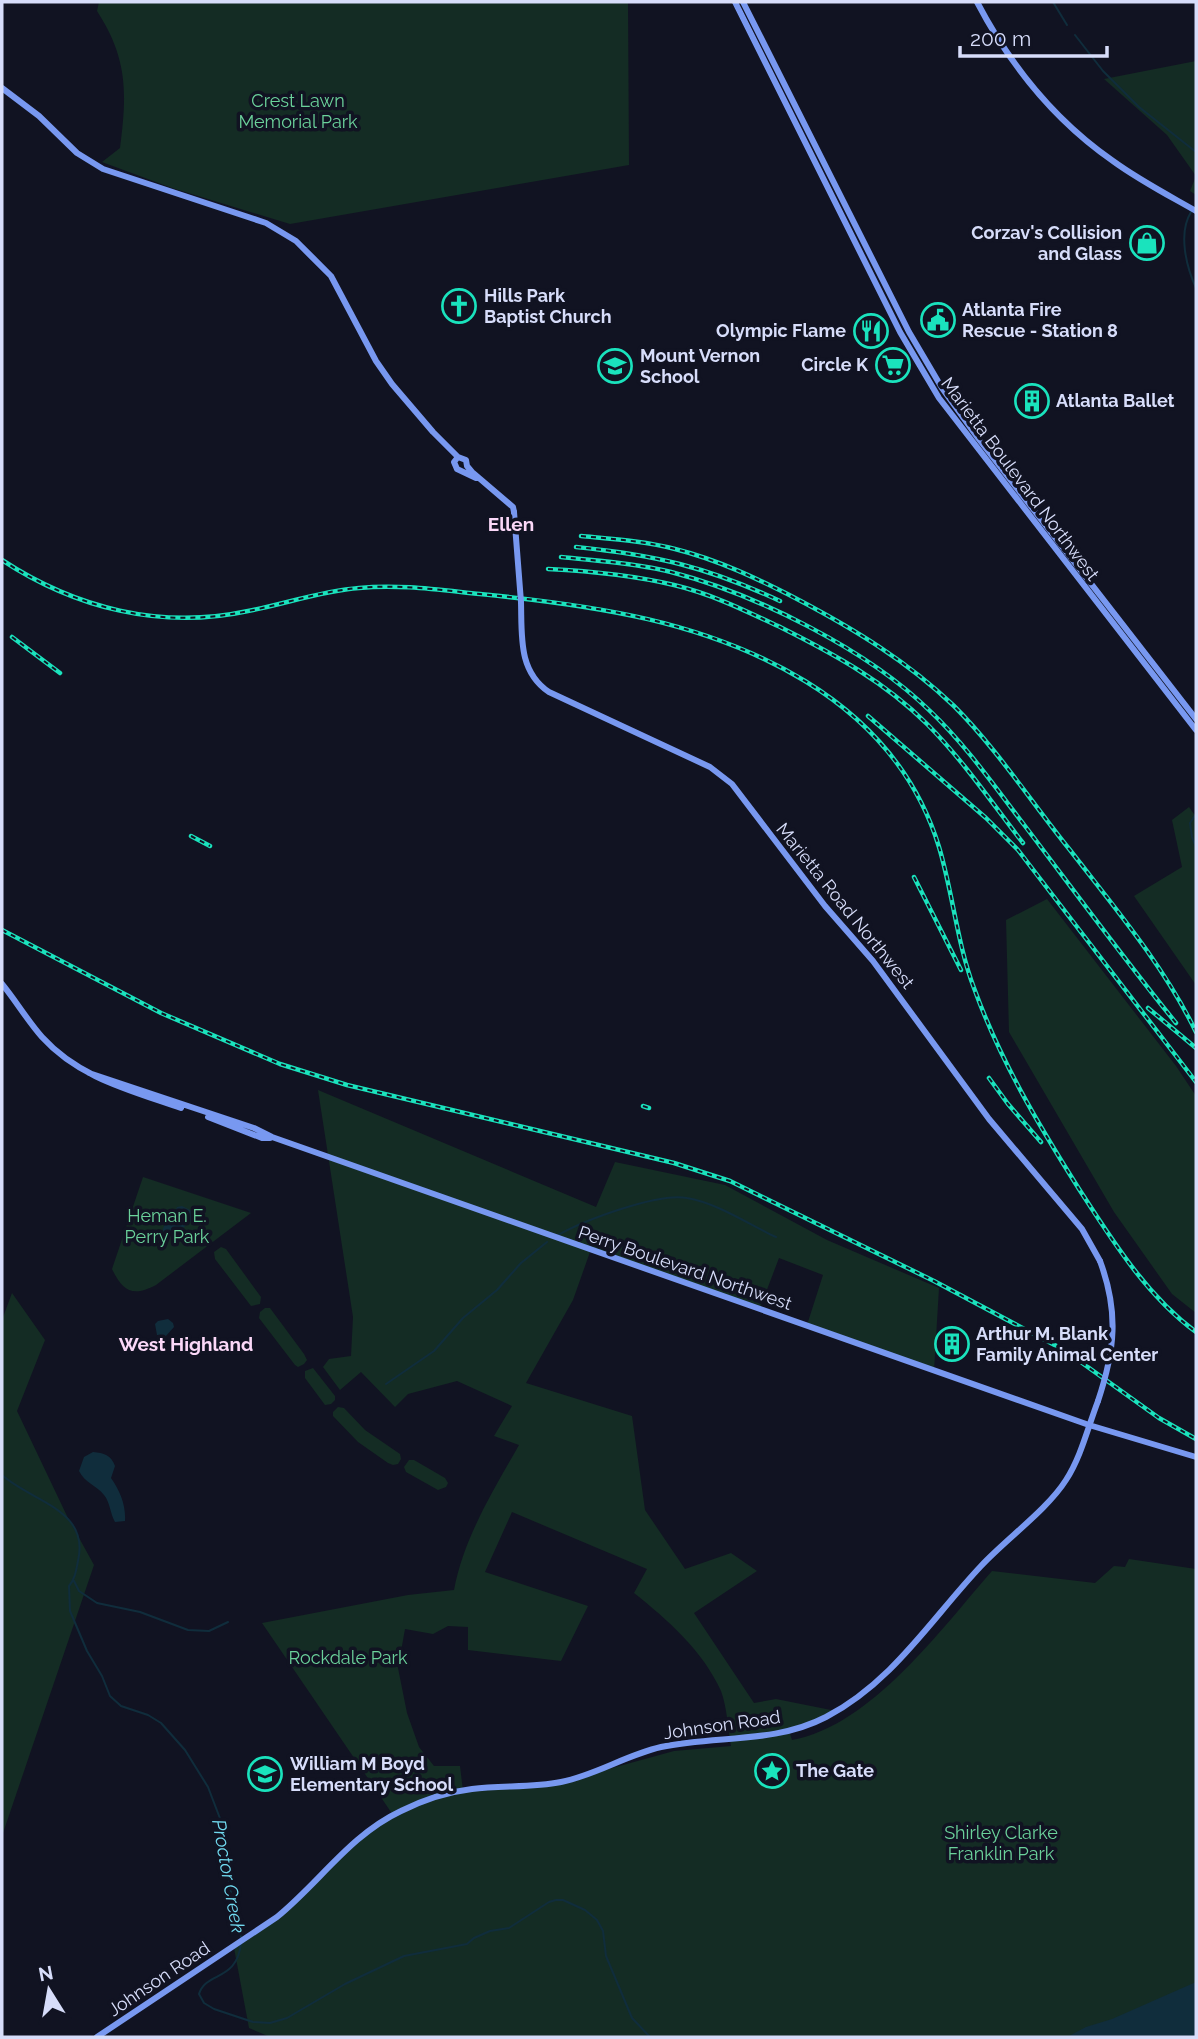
<svg xmlns="http://www.w3.org/2000/svg" width="1198" height="2039" font-family="Raleway,sans-serif">
	<rect width="100%" height="100%" fill="#111322"/>
	<path fill="#142c24" fill-rule="evenodd" d="M99 2H628L629 165 290 224 172 188 102 162 120 148C127 93 128 59 97 11Z
		M1196 61V195L1190 191 1196 176 1167 135 1104 79Z
		M1189 807 1196 817V985L1134 896 1182 867 1172 820Z
		M1047 899 1176 1066 1196 1096V1313L1172 1294 1114 1212 1009 1032 1006 920Z
		M318 1090 596 1207 615 1162 725 1185 827 1240 939 1288 934 1371 807 1325 823 1275 779 1258 760 1308 590 1252 573 1300 526 1383 632 1416 645 1510 685 1569 731 1553 757 1571 694 1613 754 1703 776 1699 836 1711 795 1729 790 1734 792 1740C871 1726 941 1629 992 1571L1095 1583 1114 1566 1125 1567 1129 1559 1196 1569V2037H270L249 2028 234 1948 281 1915 335 1858 393 1815 262 1623 408 1595 454 1590C464 1537 493 1491 519 1445L494 1436 512 1406 457 1381 408 1394 395 1407 361 1372 340 1390 323 1367 329 1359 351 1356 353 1317ZM512 1512 647 1569 634 1593C668 1620 703 1651 721 1691 727 1707 728 1729 731 1746L674 1751 605 1770 525 1788 463 1791 460 1766H434L419 1747 407 1713 398 1668 405 1629 433 1634 448 1626 468 1627V1650L561 1661 588 1606 485 1572Z
		M143 1177 251 1213 156 1285C133 1297 123 1292 112 1269Z
		M221 1247 226 1249 261 1297 260 1304 251 1306 215 1259 214 1252Z
		M12 1293 45 1340 17 1411 67 1516 94 1565 2 1836V1320Z
		M265 1308H270L304 1354 307 1360 304 1364 298 1367 295 1365 259 1318 260 1312Z
		M313 1368 335 1396V1400L331 1404 325 1405 305 1378V1371Z
		M338 1407 344 1408 365 1430 400 1454 401 1459 398 1464 393 1465 388 1463 358 1442 333 1416V1412Z
		M409 1460H414L445 1478 448 1483 446 1487 438 1490 406 1472 404 1467Z"/>
	<path fill="#102d3c" d="M182 1206 196 1213 195 1218 173 1236 163 1234C161 1223 173 1218 177 1207Z
		M168 1319 173 1323 174 1327 165 1337 157 1335 155 1324 158 1321Z
		M93 1452C104 1453 111 1455 115 1466L111 1478C120 1491 126 1505 125 1521L115 1522C110 1513 110 1502 104 1495 96 1485 85 1483 79 1471L84 1457Z
		M1196 1982V2037H1067L1086 2027 1112 2019Z"/>
	<g fill="none" stroke-linecap="round" stroke-linejoin="round">
		<path stroke="#102d3c" stroke-width="2" d="M1053 2 1067 25
			M1075 35 1103 71 1139 107 1196 152
			M1191 212C1178 233 1186 266 1196 288
			M1196 814 1190 823 1192 837 1196 847
			M558 1235C583 1221 658 1192 687 1198 717 1203 748 1224 776 1237
			M386 1384 434 1351 463 1318 497 1290 521 1263 547 1242
			M2 1475C32 1502 90 1509 78 1561 76 1571 75 1579 69 1586L70 1611 87 1651 102 1676 110 1696 121 1706 148 1715 161 1723 185 1750 208 1787 221 1821 230 1888 241 1937
			M74 1581 79 1591 97 1603 140 1612 188 1630 209 1631 228 1622
			M241 1943C237 1982 206 1971 199 1994L204 2003 214 2009 253 2022 270 2023 287 2018 345 1984 404 1956 467 1944 474 1938 490 1931 509 1928 549 1902 556 1900H563L585 1910 597 1920 603 1931 606 1956 632 2018 650 2037"/>
		<path stroke="#7898f0" stroke-width="6" d="M735 2 900 332 939 398 1196 730
			M743 2 909 332 942 388 978 438 1196 719
			M977 2C1010 65 1054 120 1113 161 1139 180 1168 195 1196 211
			M2 88 39 116 77 153 103 169 266 223 296 241 331 276 376 361 392 384 433 432 458 457 466 460 467 466 472 472 513 507 514 512
			M458 457 454 462 457 469 476 478
			M521 602C522 636 518 671 549 692L710 767 732 784 825 906 873 961 989 1119 1082 1229 1100 1261
			M2 984C16 1001 27 1020 42 1037 79 1078 130 1090 181 1108
			M89 1073 254 1128 272 1137 1089 1425 1196 1457
			M208 1117 262 1138H270
			M97 2037 277 1917C320 1882 350 1835 401 1811 423 1800 447 1792 472 1789 501 1785 532 1788 561 1782 596 1775 626 1755 661 1747 717 1735 774 1744 826 1717 893 1682 931 1619 981 1566 1006 1539 1047 1510 1066 1480 1081 1457 1088 1427 1098 1401"/>
		<g stroke="#1ae3bd" stroke-width="4.5">
			<path id="rail" d="M581 536C613 539 645 541 675 549 719 560 758 579 797 599 854 629 907 661 954 706 997 749 1032 803 1070 850 1115 908 1164 966 1196 1032
				M576 547C656 555 707 567 780 601
				M561 557C597 561 635 563 671 572 756 594 868 650 930 711 966 745 995 787 1025 826 1075 892 1124 959 1176 1023
				M2 560C75 608 161 630 248 611 285 604 321 591 359 588 399 584 440 590 480 594 593 605 706 621 805 681 869 720 917 775 939 847 953 894 957 943 974 988 1000 1060 1038 1124 1079 1189 1112 1240 1146 1295 1196 1332
				M548 569C590 571 632 575 674 585 712 594 746 611 782 628 834 654 885 682 927 724 963 760 992 803 1023 843
				M12 637 60 673
				M868 716 986 818 1018 850 1196 1082
				M191 836 210 846
				M914 877 961 970
				M2 930 161 1013 280 1064 347 1085 674 1163 730 1181 934 1281 1064 1350 1159 1418 1196 1439
				M1148 1008 1196 1048
				M989 1078 1008 1104 1041 1142
				M643 1106 649 1108"/>
		</g>
		<use href="#rail" stroke="#111322" stroke-width="2" stroke-dasharray="5" stroke-linecap="butt"/>
		<path stroke="#7898f0" stroke-width="6" d="M514 512 521 602
			M1098 1401C1115 1350 1119 1312 1100 1261"/>
	</g>
	<defs>
		<g id="shop-ring" transform="scale(1.75)"><circle r="9.5" fill="#111322" stroke="#1ae3bd" stroke-width="1.5"/><path d="M-5-2.5h2.3a2.7 3.5 0 0 1 5.4 0H5L5.5 6h-11ZM-1.5-2.5h3a1.5 2.3 0 0 0-3 0Z" fill="#1ae3bd"/></g>
		<g id="church-ring" transform="scale(1.75)"><circle r="9.5" fill="#111322" stroke="#1ae3bd" stroke-width="1.5"/><path d="M-1.2-6h2.4v3.5h3.3v2.4h-3.3V6h-2.4V-.1h-3.3v-2.4h3.3Z" fill="#1ae3bd"/></g>
		<g id="civic-ring" transform="scale(1.75)"><circle r="9.5" fill="#111322" stroke="#1ae3bd" stroke-width="1.5"/><path d="M-.6-6.5H3V-4.5H.6V-3L4-1V1h2V6H-6V1h2V-1L-.6-3ZM-1.2 2.5V6h2.4V2.5Z" fill="#1ae3bd"/></g>
		<g id="restaurant-ring" transform="scale(1.75)"><circle r="9.5" fill="#111322" stroke="#1ae3bd" stroke-width="1.5"/><path d="M-5-6h1v4h1v-4h1v4h1v-4h1v5L-1.5 .5V6h-2V.5L-5-1ZM5-6V6H3V1.5H1.5Q1.5-4 5-6Z" fill="#1ae3bd"/></g>
		<g id="supermarket-ring" transform="scale(1.75)"><circle r="9.5" fill="#111322" stroke="#1ae3bd" stroke-width="1.5"/><path d="M-6-5.5h2.5l.6 2H6L4.5 2H-2.5L-4.4-4H-6ZM-1.5 3.2a1.3 1.3 0 1 0 .1 0ZM3 3.2a1.3 1.3 0 1 0 .1 0Z" fill="#1ae3bd"/></g>
		<g id="school-ring" transform="scale(1.75)"><circle r="9.5" fill="#111322" stroke="#1ae3bd" stroke-width="1.5"/><path d="M0-5L7-2L0 1L-7-2ZM-4 1L0 2.5L4 1V4Q0 6-4 4Z" fill="#1ae3bd"/></g>
		<g id="building-ring" transform="scale(1.75)"><circle r="9.5" fill="#111322" stroke="#1ae3bd" stroke-width="1.5"/><path d="M-4-6H4V6H1V3H-1V6H-4ZM-2.5-4.3h1.7v1.8h-1.7ZM.8-4.3h1.7v1.8H.8ZM-2.5-1h1.7V.8h-1.7ZM.8-1h1.7V.8H.8Z" fill="#1ae3bd"/></g>
		<g id="sight-ring" transform="scale(1.75)"><circle r="9.5" fill="#111322" stroke="#1ae3bd" stroke-width="1.5"/><path d="M0-6L1.8-2.2L6-1.7L2.9 1.2L3.7 5.4L0 3.3L-3.7 5.4L-2.9 1.2L-6-1.7L-1.8-2.2Z" fill="#1ae3bd"/></g>
	</defs>
	<g fill-rule="evenodd">
		<use href="#shop-ring" x="1147" y="243"/>
		<use href="#church-ring" x="459" y="306"/>
		<use href="#civic-ring" x="938" y="320"/>
		<use href="#restaurant-ring" x="871" y="331"/>
		<use href="#supermarket-ring" x="893" y="365"/>
		<use href="#school-ring" x="615" y="366"/>
		<use href="#building-ring" x="1032" y="401"/>
		<use href="#building-ring" x="952" y="1344"/>
		<use href="#sight-ring" x="772" y="1771"/>
		<use href="#school-ring" x="265" y="1774"/>
	</g>
	<g text-anchor="middle" stroke-width="7" stroke-linejoin="round" paint-order="stroke">
		<g font-size="18" fill="#6bd29b" stroke="#111322">
			<text x="298" y="107">Crest Lawn<tspan x="298" dy="21">Memorial Park</tspan></text>
			<text x="167" y="1222">Heman E.<tspan x="167" dy="21">Perry Park</tspan></text>
			<text x="348" y="1664">Rockdale Park</text>
			<text x="1001" y="1839">Shirley Clarke<tspan x="1001" dy="21">Franklin Park</tspan></text>
		</g>
		<g font-size="18" font-weight="bold" fill="#d7ddfa" stroke="#111322" text-anchor="start">
			<text x="1122" y="239" text-anchor="end">Corzav's Collision<tspan x="1122" dy="21">and Glass</tspan></text>
			<text x="484" y="302">Hills Park<tspan x="484" dy="21">Baptist Church</tspan></text>
			<text x="962" y="316">Atlanta Fire<tspan x="962" dy="21">Rescue - Station 8</tspan></text>
			<text x="846" y="337" text-anchor="end">Olympic Flame</text>
			<text x="640" y="362">Mount Vernon<tspan x="640" dy="21">School</tspan></text>
			<text x="868" y="371" text-anchor="end">Circle K</text>
			<text x="1056" y="407">Atlanta Ballet</text>
			<text x="976" y="1340">Arthur M. Blank<tspan x="976" dy="21">Family Animal Center</tspan></text>
			<text x="290" y="1770">William M Boyd<tspan x="290" dy="21">Elementary School</tspan></text>
			<text x="796" y="1777">The Gate</text>
		</g>
		<g font-size="18" fill="#d7ddfa" stroke="#111322">
			<text transform="translate(1020 479) rotate(53)" y="6">Marietta Boulevard Northwest</text>
			<text transform="translate(845 906) rotate(51)" y="6">Marietta Road Northwest</text>
			<text transform="translate(685 1268) rotate(19)" y="6">Perry Boulevard Northwest</text>
			<text transform="translate(722 1725) rotate(-8)" y="6">Johnson Road</text>
			<text transform="translate(159 1979) rotate(-34)" y="6">Johnson Road</text>
		</g>
		<g font-size="19" font-weight="bold" fill="#fbd8f8" stroke="#111322">
			<text x="511" y="531">Ellen</text>
			<text x="186" y="1351">West Highland</text>
		</g>
		<g font-size="19" font-style="italic" fill="#70d9ef" stroke="#111322">
			<text transform="translate(229 1876) rotate(80)" y="7">Proctor Creek</text>
		</g>
	</g>
	<rect width="1198" height="2039" fill="none" stroke="#d7ddfa" stroke-width="7"/>
	<g transform="translate(49 1990) rotate(349)" stroke="#111322" stroke-width="5" paint-order="stroke">
	<path d="M0-5L12 26L0 18L-12 26Z" fill="#d7ddfa"/>
	<text y="-10" font-size="19" font-weight="bold" text-anchor="middle" fill="#d7ddfa">N</text>
	</g>
	<path d="M960 46v10h147v-10" fill="none" stroke="#d7ddfa" stroke-width="3.5"/>
	<text x="970" y="46" font-size="21" fill="#d7ddfa" stroke="#111322" stroke-width="5" paint-order="stroke">200 m</text>
</svg>
